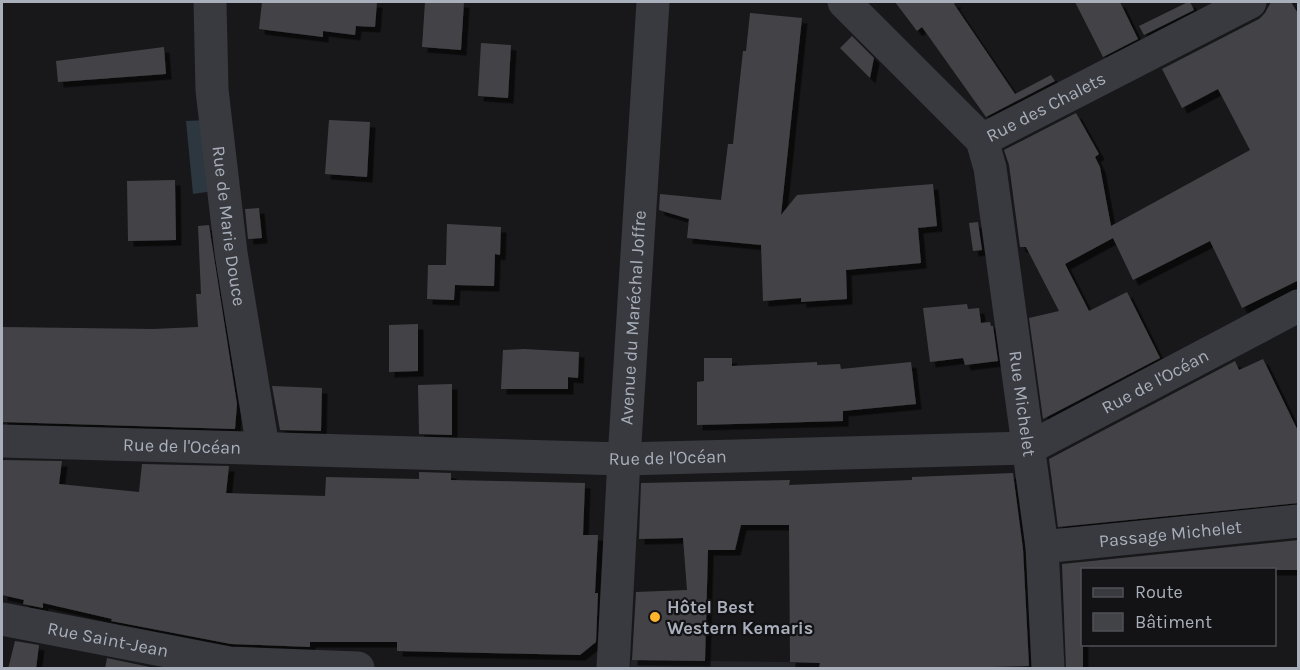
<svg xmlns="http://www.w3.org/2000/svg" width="1300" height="670" font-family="Karla,sans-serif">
	<defs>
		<filter id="shadow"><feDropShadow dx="5.5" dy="5.5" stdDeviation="0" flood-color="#0009"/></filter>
	</defs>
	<rect width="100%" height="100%" fill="#18181a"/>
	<path fill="#232427" d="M631 660 1024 665 1030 666 1031 668H630Z"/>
	<path fill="#2c3740" d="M206 120 213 191 193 194 186 121Z"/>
	<path fill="#424347" filter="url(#shadow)" d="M262 2H377L375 27 356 26 355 35 323 31V37L259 29Z
		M425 2H464L461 50 422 47Z
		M895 2H957L954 4 1015 94 1051 75 1055 81 986 117 922 27 917 31Z
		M1075 2H1120L1138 39 1103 57Z
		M1188 2H1190L1194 10 1144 35 1139 26Z
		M1271 2H1291L1299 15V280L1242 308 1210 241 1133 280 1113 238 1065 264 1089 311 1127 292 1160 358 1043 419 1029 318 1059 311 1026 247H1020L1009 165 1004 150 1076 113 1099 154 1095 157 1100 167 1111 226 1250 150 1218 89 1182 108 1162 69 1259 19 1265 13Z
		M750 13 802 18 781 215 797 195 933 184 937 226 918 228 921 263 846 270 847 299 801 302V298L763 301 761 245 687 238 689 219 659 210 660 194 721 200 728 144H733L743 51H746Z
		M852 36 874 58 870 78 840 48Z
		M481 43 511 45 508 98 478 96Z
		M164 47 166 74 58 82 56 61Z
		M329 120 370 122 367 177 325 174Z
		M175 180 176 240 128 241 127 181Z
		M259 208 262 238 248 239 245 209Z
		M978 222 982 250 973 251 969 223Z
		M447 224 501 227 500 255 495 254 494 286 455 285 454 300 427 299 428 265H446Z
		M209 225 237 404 235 429 2 422V327L153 329 198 327 196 294H201L198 226Z
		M967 304 968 309 979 308 981 323 990 322 991 326H993L998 361 965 365 963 358 930 362 923 308Z
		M418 324V371L389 372V325Z
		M524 349 579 352 578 378 568 377V389H501L503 350Z
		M704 358H732V366L817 362V365L840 364 841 369 911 362 916 404 843 411V421L697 425V382L704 381Z
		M1263 359 1299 433V503L1058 527 1049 459 1235 361 1239 370Z
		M452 384V435L419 434 418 385Z
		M272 386 322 388 321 431 280 430Z
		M2 460 62 461 59 484 139 492 142 464 229 466 226 493 325 496 326 477 419 479V472L451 473V480L585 483 583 535H598L595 593H598L596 642 580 655 397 651V642H310V647L231 644 111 621 112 619 43 603V608L23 604 24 600 2 595Z
		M1013 473 1023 549 1029 666 990 667V669H819L820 663 790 662 789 525H741L735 550H708L705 661 632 660 636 592 687 590 683 538 639 539 641 483 790 480 789 485 912 480V477Z
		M1299 540V570H1083V669H1066L1062 564Z
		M15 641 39 645 36 669H8Z
		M107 658 159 669H105Z"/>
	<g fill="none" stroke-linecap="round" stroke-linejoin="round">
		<g stroke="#383a3f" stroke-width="33">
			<path id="s1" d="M210 2 212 90 231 253 263 448"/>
			<path id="s2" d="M844 2 982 140 990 168 1042 547 1048 668"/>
			<path id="s3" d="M982 140 1250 2"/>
			<path id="s4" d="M2 441 624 459 1029 448 1298 306"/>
			<path id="s5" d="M1042 547 1298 521"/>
			<path id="s6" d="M2 619 229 663 358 668"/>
			<path id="s7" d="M613 668 624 459 653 2"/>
		</g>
	</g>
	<circle fill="#ffb42b" stroke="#131315" stroke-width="2" cx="655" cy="617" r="6"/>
	<g text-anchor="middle" stroke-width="4.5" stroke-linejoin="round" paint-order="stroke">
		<g font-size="18" fill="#a9afbb" stroke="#131315">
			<text dy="6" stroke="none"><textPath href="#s3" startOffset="72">Rue des Chalets</textPath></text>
			<text dy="6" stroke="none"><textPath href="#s1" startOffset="225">Rue de Marie Douce</textPath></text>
			<text dy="6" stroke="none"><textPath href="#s7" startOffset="351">Avenue du Maréchal Joffre</textPath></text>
			<text dy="6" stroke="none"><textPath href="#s4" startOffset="1170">Rue de l'Océan</textPath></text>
			<text dy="6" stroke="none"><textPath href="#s2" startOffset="462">Rue Michelet</textPath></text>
			<text dy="6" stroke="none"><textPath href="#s4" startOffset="180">Rue de l'Océan</textPath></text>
			<text dy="6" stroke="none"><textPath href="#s4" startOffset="666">Rue de l'Océan</textPath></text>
			<text dy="6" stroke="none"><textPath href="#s5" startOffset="129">Passage Michelet</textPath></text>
			<text dy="6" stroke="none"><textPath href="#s6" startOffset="108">Rue Saint-Jean</textPath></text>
		</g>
		<g font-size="18" font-weight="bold" fill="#a9afbb" stroke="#131315" text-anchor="start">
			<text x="667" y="613">Hôtel Best<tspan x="667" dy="21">Western Kemaris</tspan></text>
		</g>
	</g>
	<rect width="1300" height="670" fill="none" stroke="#a9afbb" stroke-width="6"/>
	<rect x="1081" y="568" width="195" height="78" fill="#131315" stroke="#4f5157" stroke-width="1.5"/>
	<rect x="1093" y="588" width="30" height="9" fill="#383a3f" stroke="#4f5157" stroke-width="1.5"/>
	<text x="1135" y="598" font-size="18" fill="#a9afbb">Route</text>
	<rect x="1093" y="613" width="30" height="18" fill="#424347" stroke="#4f5157" stroke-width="1.5"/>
	<text x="1135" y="628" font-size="18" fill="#a9afbb">Bâtiment</text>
</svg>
